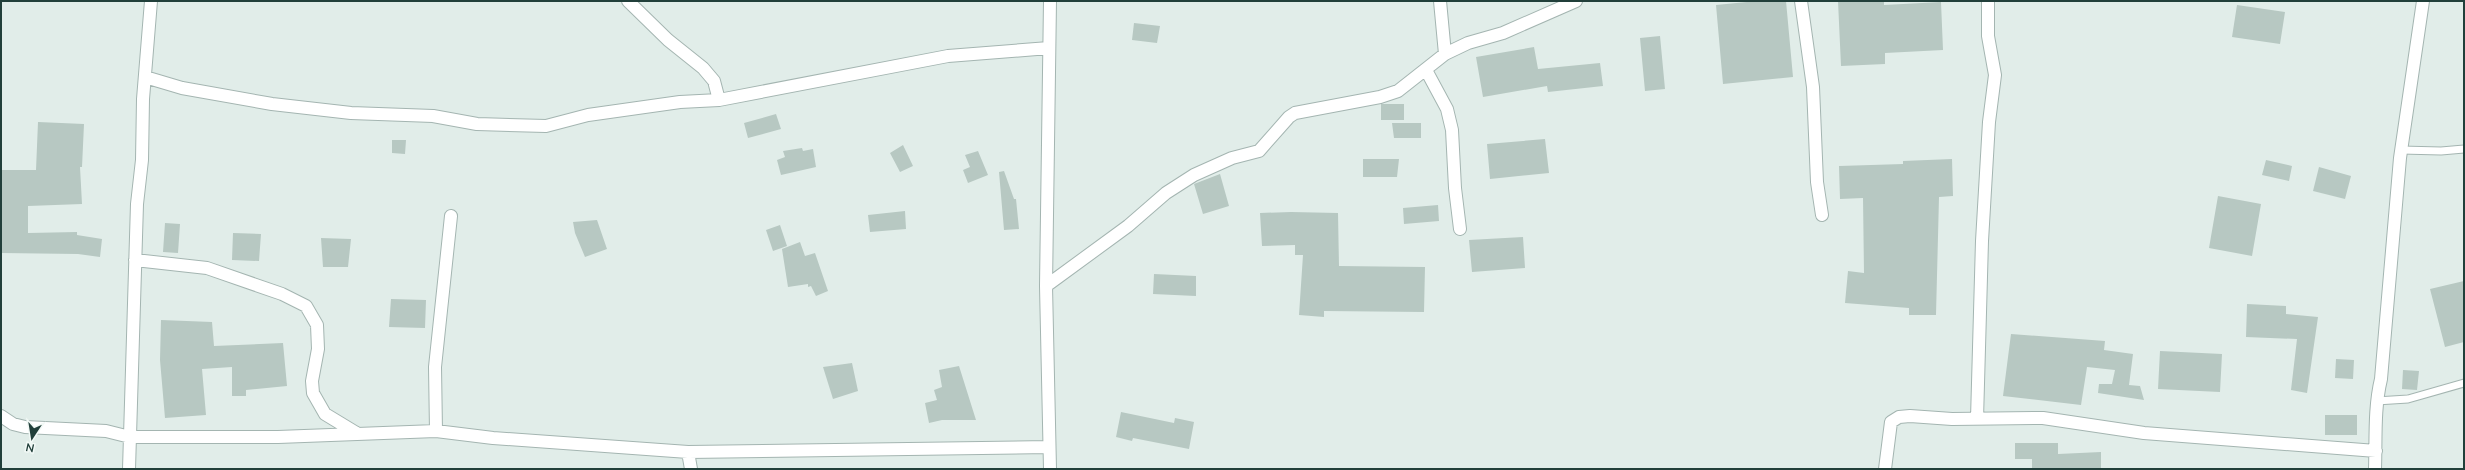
<svg xmlns="http://www.w3.org/2000/svg" width="2465" height="470" viewBox="0 0 2465 470" font-family="Lato,sans-serif">
<style>
.building{fill:#b7c8c2}
.lines{fill:none;stroke-linecap:round;stroke-linejoin:round}
.lane-casing{stroke:#a4b5b1;stroke-width:9}
.street-casing{stroke:#a4b5b1;stroke-width:14}
.lane{stroke:#fff;stroke-width:7}
.street{stroke:#fff;stroke-width:12}
</style>
<rect width="100%" height="100%" fill="#e1ede9"/>
<path class="building" d="M1757 1H1786L1793 77 1723 84 1716 5Z
M1838 1H1884V5L1941 2 1943 50 1885 53V64L1841 66Z
M2237 5 2285 12 2280 44 2232 37Z
M1134 23 1160 26 1157 43 1132 40Z
M1660 36 1665 89 1645 91 1640 38Z
M1534 47 1538 69 1600 63 1603 86 1548 92 1547 86 1483 97 1476 57Z
M1381 104H1404V120H1381Z
M776 114 781 129 748 138 744 123Z
M38 122 84 124 82 167H80L82 204 28 206V233L77 232V235L102 239 100 257 78 254 1 253V170H36Z
M1392 123H1421V138H1394Z
M1545 139 1549 173 1490 179 1487 144Z
M392 140H406L405 154 392 153Z
M903 145 913 166 900 172 890 153Z
M802 148 803 151 813 149 816 167 781 175 777 160 785 157 783 151Z
M978 151 988 175 968 183 963 170 970 167 965 155Z
M1363 159H1399L1397 177H1363Z
M1952 159 1953 196 1939 197 1936 315H1909V308L1845 303 1848 271 1864 273 1863 198 1840 199 1839 166 1903 164V161Z
M2266 160 2292 166 2289 181 2262 175Z
M2319 167 2351 176 2345 199 2313 191Z
M1004 171 1014 199H1016L1019 229 1004 230 999 172Z
M1220 174 1229 206 1203 214 1194 184Z
M2218 196 2261 204 2252 256 2209 248Z
M1438 205 1439 221 1404 224 1403 208Z
M905 211 906 229 870 232 868 215Z
M1291 212 1338 213 1339 266 1425 267 1424 312 1324 311V317L1299 315 1303 255H1295V245L1262 246 1260 213Z
M597 220 607 249 585 257 575 233 573 222Z
M165 223 180 224 178 253 163 252Z
M780 225 787 246 773 251 766 230Z
M233 233 261 234 259 261 232 260Z
M1523 237 1525 268 1472 272 1469 240Z
M321 238 351 239 348 267H323Z
M800 242 805 256 815 253 828 291 816 296 811 286 808 287V284L788 287 782 249Z
M1154 274 1196 276V296L1153 294Z
M2464 281V342L2445 347 2430 289Z
M391 299 426 300 425 328 389 327Z
M2247 304 2286 306V314L2318 317 2307 393 2291 390 2297 339 2246 337Z
M161 320 212 322 214 346 283 343 287 386 246 390V396H232V367L202 369 206 415 165 418 160 360Z
M2011 334 2105 341 2104 350 2133 354 2129 385 2140 386 2144 400 2098 393 2099 384H2112L2115 370 2087 367 2081 405 2003 396Z
M2160 351 2222 354 2220 392 2158 389Z
M2336 359 2354 360 2353 379 2335 378Z
M852 363 858 391 833 399 823 367Z
M959 366 976 420H942L929 423 925 403 937 400 934 390 942 387 939 370Z
M2403 370 2419 371 2417 390 2402 389Z
M1121 412 1174 423 1175 418 1194 422 1189 449 1133 438 1132 441 1116 437Z
M2325 415H2357V435H2325Z
M2015 443H2058V454L2101 452V469H2032V459H2015Z"/>
<g class="lines">
<defs>
<path id="lane" d="M2401 150 2441 151 2464 149
M2376 401 2408 399 2464 383"/>
<path id="street" d="M628 1 668 40 703 68 714 81 719 100
M1440 1 1445 54
M1801 1 1813 87 1817 182 1822 215
M1426 70 1447 109 1452 130 1455 188 1460 229
M145 77 182 88 272 104 351 113 433 116 477 124 546 126 588 115 680 102 719 100 948 56 1049 48
M135 260 207 268 282 294 306 306 317 325 318 349 312 381 313 393 325 414 358 434
M1046 286 1128 226 1166 193 1194 175 1232 158 1259 151 1289 117 1295 113 1380 97 1398 91 1445 54 1468 43 1503 33 1576 1
M1 416 13 424 25 427 106 431 130 437H278L436 431 493 438 688 452 1049 447
M1977 419 1982 241 1989 122 1995 75 1988 36V1
M436 431 435 367 451 216
M688 452 691 469
M129 469 137 204 142 160 143 99 151 1
M1050 469 1046 286 1050 1
M1885 469 1891 422 1899 417 1910 416 1952 419 2043 418 2144 433 2376 451
M2375 469C2376 439 2374 408 2381 379L2400 158 2423 1"/>
</defs>
<use href="#lane" class="lane-casing"/>
<use href="#street" class="street-casing"/>
<use href="#lane" class="lane"/>
<use href="#street" class="street"/>
</g>
<rect width="2465" height="470" fill="none" stroke="#213f3a" stroke-width="4"/>
<g transform="translate(32 438) rotate(192)" stroke="#f2f9f6" stroke-width="3" paint-order="stroke">
<path d="M0-3L7 15L0 10L-7 15Z" fill="#213f3a"/>
<text y="-6" font-size="11" font-weight="bold" text-anchor="middle" fill="#213f3a">N</text>
</g>
</svg>
